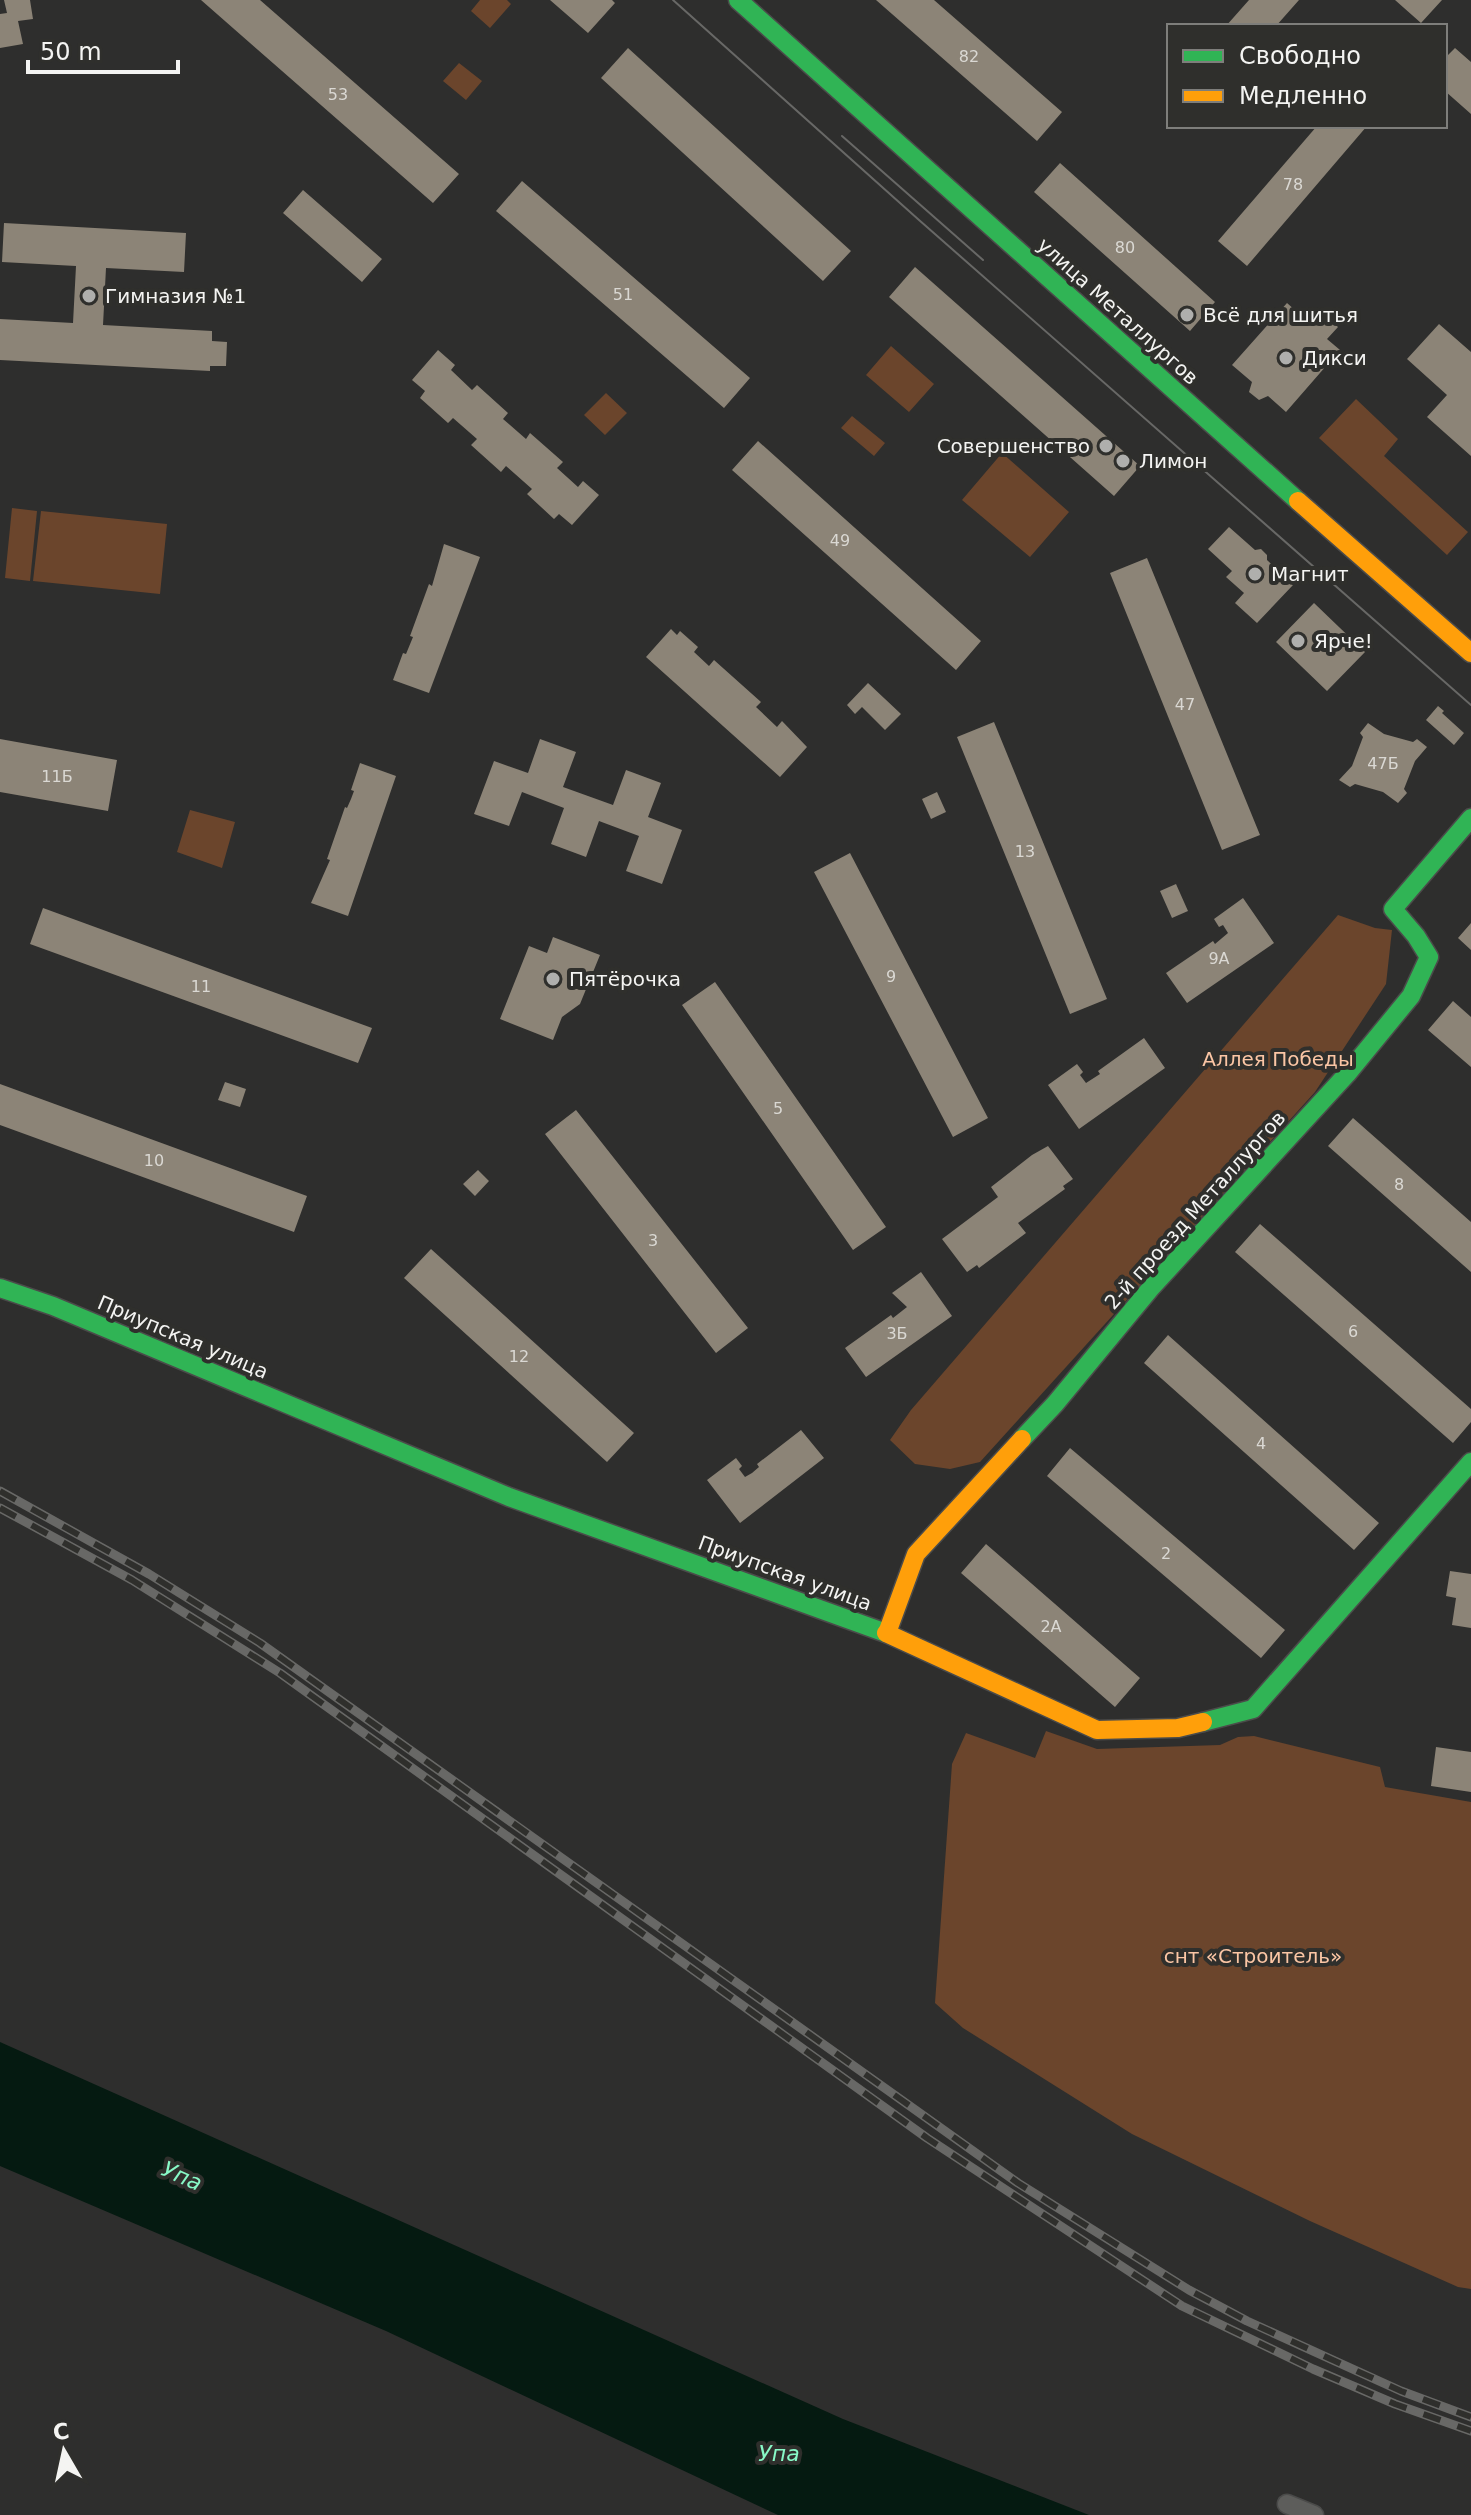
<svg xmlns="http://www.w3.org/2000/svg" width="1471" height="2515" viewBox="0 0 1471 2515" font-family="'DejaVu Sans',sans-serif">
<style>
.green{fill:#6b452c}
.water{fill:#051a11}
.building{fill:#8c8477}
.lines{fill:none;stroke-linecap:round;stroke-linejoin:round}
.street-casing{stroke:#4b4b4a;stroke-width:21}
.fast-casing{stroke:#4b4b4a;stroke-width:21}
.slow-casing{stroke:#4b4b4a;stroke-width:21}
.street{stroke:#5d5d5b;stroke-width:18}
.fast{stroke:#30b455;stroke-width:18}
.slow{stroke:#ff9f0a;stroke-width:18}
.tram{stroke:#686866;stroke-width:2}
.rail-casing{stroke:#686866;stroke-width:9}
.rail{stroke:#2f2f2c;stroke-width:6;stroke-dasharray:18;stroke-linecap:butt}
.poi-dot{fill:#afafad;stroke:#2f2f2c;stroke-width:3}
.labels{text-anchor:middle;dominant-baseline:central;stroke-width:8;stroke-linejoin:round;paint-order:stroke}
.number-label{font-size:16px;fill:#dad8d3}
.poi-label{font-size:20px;fill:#f4f4f2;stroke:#2f2f2c;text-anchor:start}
.street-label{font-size:20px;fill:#f4f4f2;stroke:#2f2f2c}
.park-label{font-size:20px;fill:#fbc6a5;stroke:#2f2f2c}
.water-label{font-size:22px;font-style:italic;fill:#88f9c7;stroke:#2f2f2c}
</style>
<rect width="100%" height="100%" fill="#2e2e2d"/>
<path class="green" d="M480 0H507L511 4 490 28 471 11Z
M459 63 482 81 466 100 443 81Z
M891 346 934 384 909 412 866 375Z
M606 393 627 413 605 435 584 415Z
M1356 399 1398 439 1384 456 1468 532 1447 555 1319 438Z
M852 416 885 443 874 456 841 428Z
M1002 453 1069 512 1030 557 962 500Z
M12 508 37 511 30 581 5 578Z
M41 511 167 524 160 594 33 581Z
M190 810 235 822 222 868 177 852Z
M1338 915 1375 928 1392 930 1386 984 1315 1092 980 1462 950 1469 915 1464 890 1440 911 1410Z
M1046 1731 1097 1749 1220 1745 1238 1737 1254 1736 1380 1767 1385 1787 1471 1802V2289L1458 2287 1310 2221 1132 2134 963 2028 935 2003 952 1764 966 1733 1035 1758Z"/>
<path class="water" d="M0 2042 843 2419 1089 2515H778L765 2509 386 2331 0 2166Z"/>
<path class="building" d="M4 0H30L33 19 18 21 23 44 0 48V14L7 13Z
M201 0H260L459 174 433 203Z
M550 0H612L615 3 588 33Z
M876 0H934L1062 112 1037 141Z
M1249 0H1299L1276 26H1226Z
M1395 0H1442L1421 23Z
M628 48 851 251 823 281 601 78Z
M1455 48 1471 62V114L1445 91V58Z
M1317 126H1367L1247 266 1218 241Z
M1060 163 1215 302 1190 331 1034 192Z
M522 181 750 378 724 408 496 211Z
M303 190 382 259 362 282 283 213Z
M4 223 186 233 184 272 106 268 103 325 212 331V341L227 342 226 366H210V371L0 360V319L73 323 76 266 2 262Z
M915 267 1140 466 1114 496 889 297Z
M1287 303 1313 326 1324 314 1338 327 1327 339 1340 350 1286 412 1268 396 1259 400 1249 392 1252 382 1232 365Z
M1439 324 1471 352V456L1427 417 1447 395 1407 359Z
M438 350 455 365 451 370 472 390 477 385 508 413 503 419 526 439 530 433 563 462 557 468 578 487 583 481 599 495 572 525 559 514 554 519 527 494 532 489 506 466 501 472 471 445 477 439 453 418 448 423 420 398 425 391 412 380Z
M758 441 981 641 956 670 732 470Z
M1229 527 1255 550 1261 549 1267 555V560L1293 585 1257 623 1235 603 1244 593 1226 577 1232 571 1208 549Z
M444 544 480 557 429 693 393 680 403 653 406 654 413 637 410 636 429 584 432 586Z
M1147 558 1260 835 1222 850 1110 573Z
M1314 603 1365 652 1327 691 1276 642Z
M671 629 677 635 680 631 698 647 694 652 709 666 714 660 761 702 756 707 777 727 782 721 807 747 780 777 646 657Z
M868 683 901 714 885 730 862 707 855 714 847 705Z
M1438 706 1444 711 1442 713 1464 733 1454 745 1426 720Z
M994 722 1107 999 1070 1014 957 737Z
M1368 723 1384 734 1413 742 1417 739 1427 747 1415 761 1404 789 1407 793 1398 803 1383 792 1355 784 1350 787 1339 780 1352 766 1363 737 1360 733Z
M0 739 117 760 108 811 0 792Z
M540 739 576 752 563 787 613 805 626 770 661 783 648 817 682 830 662 884 626 871 639 836 599 821 586 857 551 844 564 808 522 792 509 826 474 814 494 761 528 773Z
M360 763 396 776 348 916 311 903 330 860 327 859 345 807 347 808 351 799 354 791 351 790Z
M937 792 946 812 931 819 922 799Z
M850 853 988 1118 953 1137 814 872Z
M1176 884 1188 911 1172 918 1160 891Z
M1243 898 1274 943 1187 1003 1166 973 1213 941 1215 944 1228 933 1223 925 1219 927 1214 919Z
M43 908 372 1028 358 1063 30 944Z
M1471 923V950L1458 938Z
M553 937 600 955 580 1004 562 1017 553 1040 500 1019 529 946 547 953Z
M715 982 886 1227 853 1250 682 1005Z
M1453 1001 1471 1017V1067L1428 1030Z
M1144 1038 1165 1068 1079 1129 1048 1085 1077 1064 1083 1072 1080 1075 1086 1083 1100 1074 1098 1071Z
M225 1082 246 1089 240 1107 218 1100Z
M0 1084 307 1196 294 1232 0 1125Z
M576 1110 748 1328 716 1353 545 1134Z
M1353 1118 1471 1222V1272L1328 1146Z
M1048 1146 1073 1179 1063 1186 1065 1189 1018 1223 1026 1233 979 1268 977 1265 967 1272 942 1239 998 1197 991 1187 1032 1155Z
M478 1170 489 1181 475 1196 463 1184Z
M1260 1224 1471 1409V1422L1453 1443 1235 1252Z
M431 1249 634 1433 607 1462 404 1278Z
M921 1272 952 1316 866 1377 845 1348 891 1315 893 1318 907 1307 892 1293Z
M1168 1335 1379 1523 1354 1550 1144 1363Z
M801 1430 824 1458 740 1523 707 1480 736 1458 742 1466 739 1469 745 1477 752 1473 759 1467 757 1464Z
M1070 1448 1285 1630 1261 1658 1047 1476Z
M986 1544 1140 1678 1115 1707 961 1573Z
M1450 1571 1471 1574V1628L1452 1625 1456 1598 1446 1596Z
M1436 1747 1471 1752V1792L1431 1786Z"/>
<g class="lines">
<defs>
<path id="street" d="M1287 2504 1314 2515"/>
<path id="fast" d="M738 0 1298 501
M0 1288 53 1306 509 1497 886 1633
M1022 1439 1055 1404 1150 1289 1347 1074 1411 996 1429 957 1416 936 1393 909 1471 818
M1203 1722 1253 1709 1471 1462"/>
<path id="slow" d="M1298 501 1471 653
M886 1633 1097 1730 1178 1728 1203 1722
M887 1633 916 1554 1022 1439"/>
</defs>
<use href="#street" class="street-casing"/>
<use href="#fast" class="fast-casing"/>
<use href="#slow" class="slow-casing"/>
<use href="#street" class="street"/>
<use href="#fast" class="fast"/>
<use href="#slow" class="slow"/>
<path class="tram" d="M673 0 919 220 1471 705
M842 136 983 260"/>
<defs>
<path id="rail" d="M0 1491 149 1574 260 1643 1018 2183 1189 2290 1247 2321 1401 2391 1471 2417
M0 1508 132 1580 280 1673 927 2138 1182 2306 1313 2369 1395 2404 1471 2431"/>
</defs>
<use href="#rail" class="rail-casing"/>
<use href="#rail" class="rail"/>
</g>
<g class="poi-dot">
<circle cx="89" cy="296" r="8"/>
<circle cx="1187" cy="315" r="8"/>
<circle cx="1286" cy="358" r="8"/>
<circle cx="1106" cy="446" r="8"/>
<circle cx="1123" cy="461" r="8"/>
<circle cx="1255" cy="574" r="8"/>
<circle cx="1298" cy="641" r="8"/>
<circle cx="553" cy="979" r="8"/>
</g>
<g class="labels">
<g class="number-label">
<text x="969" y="56">82</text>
<text x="338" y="94">53</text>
<text x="1293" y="184">78</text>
<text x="1125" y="247">80</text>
<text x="623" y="294">51</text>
<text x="840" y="540">49</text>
<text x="1185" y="704">47</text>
<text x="1383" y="763">47Б</text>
<text x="57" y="776">11Б</text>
<text x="1025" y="851">13</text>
<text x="1219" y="958">9А</text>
<text x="891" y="976">9</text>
<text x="201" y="986">11</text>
<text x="778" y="1108">5</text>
<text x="154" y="1160">10</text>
<text x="1399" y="1184">8</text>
<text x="653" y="1240">3</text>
<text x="1353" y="1331">6</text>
<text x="897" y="1333">3Б</text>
<text x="519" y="1356">12</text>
<text x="1261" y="1443">4</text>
<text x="1166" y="1553">2</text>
<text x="1051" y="1626">2А</text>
</g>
<g class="poi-label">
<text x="105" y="296">Гимназия №1</text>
<text x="1203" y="315">Всё для шитья</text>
<text x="1302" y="358">Дикси</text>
<text x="1090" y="446" text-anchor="end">Совершенство</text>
<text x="1139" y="461">Лимон</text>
<text x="1271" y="574">Магнит</text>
<text x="1314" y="641">Ярче!</text>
<text x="569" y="979">Пятёрочка</text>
</g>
<g class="street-label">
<text transform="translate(1118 311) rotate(42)">улица Металлургов</text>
<text transform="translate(1195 1210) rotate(-48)">2-й проезд Металлургов</text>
<text transform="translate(183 1337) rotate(23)">Приупская улица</text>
<text transform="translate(785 1573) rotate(20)">Приупская улица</text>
</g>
<g class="park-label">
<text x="1278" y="1059">Аллея Победы</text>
<text x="1253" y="1956">снт «Строитель»</text>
</g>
<g class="water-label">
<text transform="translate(182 2176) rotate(24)">Упа</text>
<text x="779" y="2453">Упа</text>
</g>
</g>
<rect x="1167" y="24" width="280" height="104" fill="#2f2f2c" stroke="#7e7e7b" stroke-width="2"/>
<rect x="1183" y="50" width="40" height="12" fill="#30b455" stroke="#7e7e7b" stroke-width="2"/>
<text x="1239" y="64" font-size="24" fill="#f4f4f2">Свободно</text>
<rect x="1183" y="90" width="40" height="12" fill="#ff9f0a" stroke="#7e7e7b" stroke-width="2"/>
<text x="1239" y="104" font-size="24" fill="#f4f4f2">Медленно</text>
<g transform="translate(64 2451) rotate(351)" stroke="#2f2f2c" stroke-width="6" paint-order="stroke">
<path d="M0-6L14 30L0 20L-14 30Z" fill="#f4f4f2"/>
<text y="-12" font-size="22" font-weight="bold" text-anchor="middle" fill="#f4f4f2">С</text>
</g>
<path d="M28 60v12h150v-12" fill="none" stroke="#f4f4f2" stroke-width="4"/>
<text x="40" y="60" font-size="24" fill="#f4f4f2" stroke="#2f2f2c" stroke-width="6" paint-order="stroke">50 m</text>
</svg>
